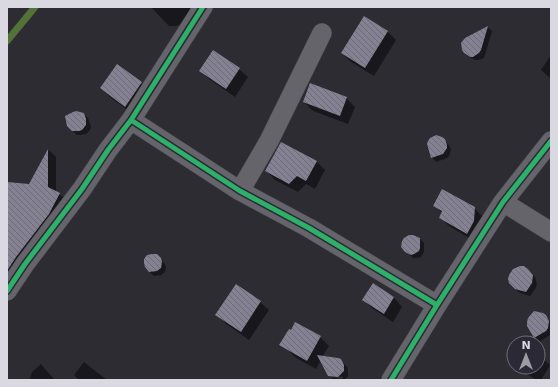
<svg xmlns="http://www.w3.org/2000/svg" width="558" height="387" viewBox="0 0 558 387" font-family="'DejaVu Sans',sans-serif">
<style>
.shadow{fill:#0007}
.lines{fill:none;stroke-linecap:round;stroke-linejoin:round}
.stream{stroke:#537238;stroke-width:7}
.building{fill:url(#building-back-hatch)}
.street-casing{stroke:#49494e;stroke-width:20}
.street{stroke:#65646a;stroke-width:19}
.cycleway-casing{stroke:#2b2936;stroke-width:8}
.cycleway{stroke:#2db169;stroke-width:5}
</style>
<defs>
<pattern id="building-back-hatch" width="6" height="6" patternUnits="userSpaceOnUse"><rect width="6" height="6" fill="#838192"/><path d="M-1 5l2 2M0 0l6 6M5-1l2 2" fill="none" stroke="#6c6b77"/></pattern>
</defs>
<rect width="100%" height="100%" fill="#2d2c33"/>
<path class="shadow" d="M151 7H199L189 14 179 25 176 26H169L167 24Z
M488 27 492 31 485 55 484 58 478 60H475L469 57 464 53Z
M387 31 396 40 374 76 351 62 342 53Z
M551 55V79L541 70Z
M118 66 141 83 150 92 134 115 110 97 101 88Z
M239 69 248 77 235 97 209 79 200 70Z
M346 98 355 107 348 124 313 111 304 102Z
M83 113 88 118 91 127 90 130 86 134 80 135H77L70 128Z
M444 140 449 145 451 150 449 156 447 158 436 162 432 157Z
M49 150 56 157V192L59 194 67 201 7 281V183L29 185Z
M316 161 325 170 315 189 306 184 298 192 275 180 267 171Z
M434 205 474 208 483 217 476 242 449 226 440 217 442 213Z
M419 238 424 243V252L421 257 416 258H413L403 249Z
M157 255 165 264 166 267 165 272 161 275 154 276 150 272Z
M530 272 535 277 537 284 536 288 530 296 520 293 510 283Z
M373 284 394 298 402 307 393 322 372 308 363 300Z
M260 302 269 310 249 340 225 323 217 315Z
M545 316 551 323V333L550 335 539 342 535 338Z
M320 337 329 346 322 357 342 362 347 367 348 370V376L344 380H334L331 377 342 379 343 377 330 375 321 360 316 369 296 358 287 349Z
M538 355 541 357 550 365 541 380H537L522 371 518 367H538Z
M84 362 107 380H79L74 375Z
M41 364 45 369 55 380H31L30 378 32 372Z"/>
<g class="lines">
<path class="stream" d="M7 41 35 7"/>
</g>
<path class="building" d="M364 16 388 31 365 68 341 53Z
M488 26 481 50 479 53 473 57H470L464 53 462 50 461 43 465 38Z
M213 50 240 68 226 89 199 71Z
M117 64 142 82 125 107 100 88Z
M310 83 347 97 340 116 303 102Z
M76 111 84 113 86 119V125L82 130 79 131H72L67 126 65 116 73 112Z
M436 135 442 137 445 139 447 145V148L443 154 431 158 427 144 428 141 430 138Z
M281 142 317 161 306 181 297 176 289 184 265 171Z
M48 149V187L60 193 49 214 16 257 7 271V182L29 184Z
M442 189 475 207 474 221 467 234 439 218 442 211 433 206Z
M409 235H413L420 238V248L419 251 414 254 411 255 405 252 401 247 402 241 404 238Z
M152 254H157L161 258 162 262 161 268 157 271 149 272 145 267 144 263V259L147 255Z
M520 266H524L528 269 533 275 532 283 526 292 515 289 509 283 508 279 509 275 513 269Z
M373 283 394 297 384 314 362 300Z
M236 284 261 301 241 332 215 315Z
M534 311 543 313 546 315 549 321 548 328 546 331 534 338 527 326V322L528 318Z
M295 322 321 336 307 361 279 345 289 329 291 330Z
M317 355 338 358 341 359 344 365V371L338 377 328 376Z"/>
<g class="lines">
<defs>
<path id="street" d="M131 120 240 191 309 228 437 305
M240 191 269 141 322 33
M503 202 551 232
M7 291 25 264 82 189 108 150 131 120 203 7
M391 380 437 305 503 202 551 141"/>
</defs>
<use href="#street" class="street-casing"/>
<use href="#street" class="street"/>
<defs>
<path id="cycleway" d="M131 120 240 191 309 228 437 305
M7 291 25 264 82 189 108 150 131 120 203 7
M391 380 437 305 503 202 551 141"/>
</defs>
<use href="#cycleway" class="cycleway-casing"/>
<use href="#cycleway" class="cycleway"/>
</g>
<rect width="558" height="387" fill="none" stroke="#dad9e1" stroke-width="16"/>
<g transform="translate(526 355)"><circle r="19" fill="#2b2936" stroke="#716f7a"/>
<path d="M0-3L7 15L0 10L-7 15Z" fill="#9d9ca4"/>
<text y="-6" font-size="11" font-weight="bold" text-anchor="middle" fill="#dad9e1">N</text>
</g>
</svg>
